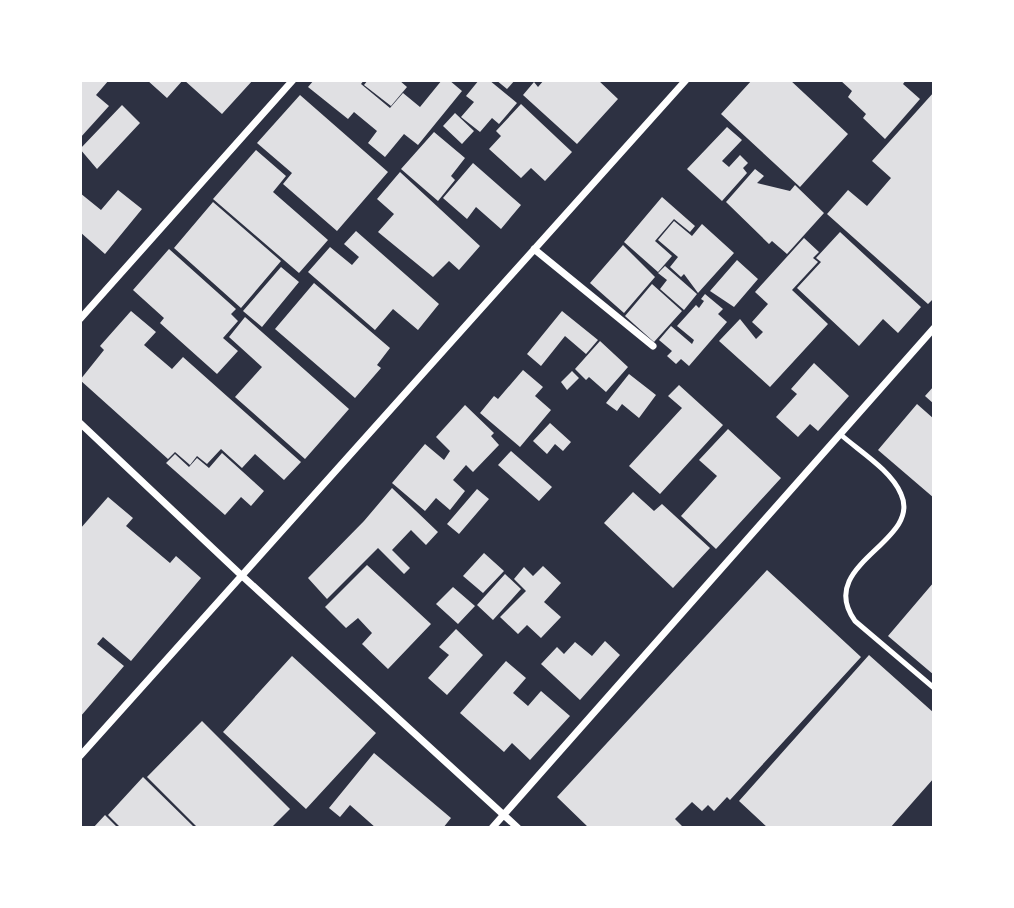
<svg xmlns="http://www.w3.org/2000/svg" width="1014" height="908" viewBox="0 0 1014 908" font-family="Figtree,sans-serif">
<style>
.building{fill:#e0e0e3}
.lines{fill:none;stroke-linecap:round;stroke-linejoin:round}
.service{stroke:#fff;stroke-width:5}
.minor{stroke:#fff;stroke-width:7}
</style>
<rect width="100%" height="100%" fill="#2d3142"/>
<path class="building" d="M80 80H109L96 95 109 106 80 138Z
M147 80H183L167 98Z
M184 80H253L222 114Z
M314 80H364L361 84 390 108 403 93 420 107 442 80H449L462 91 418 145 404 134 385 157 368 143 377 131 354 112 348 119 308 87Z
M368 80H399L407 87 391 106 364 85Z
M479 80H489L517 103 499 124 492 118 480 132 461 117 474 102 466 96Z
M496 80H515L507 89Z
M544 80H598L618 99 577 144 523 95 534 82 538 87Z
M752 80H790L848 134 800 187 721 114Z
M840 80H906L903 84 920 99 885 139 863 118 866 114 848 97 852 91Z
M934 92V298L928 304 827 214 848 190 867 206 891 178 872 161Z
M300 95 388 172 337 231 283 184 292 173 257 143Z
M521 104 572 152 545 181 531 168 521 178 489 149 501 136 496 131Z
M122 105 140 123 97 169 80 149Z
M455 113 474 131 462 144 443 126Z
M727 127 742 140 722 161 729 167 740 155 748 163 743 168 747 173 722 201 687 169Z
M434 132 465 158 451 176 455 180 438 201 401 169Z
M256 150 286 176 273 192 328 240 299 273 213 199Z
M473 163 521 205 501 229 476 207 467 219 443 198Z
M755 169 764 176 757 183 790 191 795 185 824 213 787 254 772 241 769 244 726 202Z
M400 172 480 246 459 270 449 261 433 277 378 232 394 214 377 199Z
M118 190 142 209 105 254 80 232V193L101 210Z
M662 197 695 226 690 232 674 219 655 241 672 256 658 272 624 242Z
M213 202 281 261 241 308 174 248Z
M674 221 692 236 702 224 734 253 698 293 684 274 681 277 670 267 678 257 658 240Z
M356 231 439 304 418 330 393 309 375 330 308 272 330 247 352 265 359 257 344 244Z
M840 232 921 307 898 333 883 319 859 346 797 288 821 262 816 258Z
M804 238 819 252 813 258 818 262 792 290 828 324 770 387 719 341 740 319 756 339 763 332 752 322 768 304 755 292Z
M623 245 655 277 624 313 590 283Z
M169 249 236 309 231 314 238 321 223 338 238 351 217 374 160 323 164 318 133 290Z
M737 260 758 279 734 307 710 291Z
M665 266 697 294 684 310 660 289 667 280 658 273Z
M281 267 299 282 262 327 243 311Z
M314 283 390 348 377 365 381 368 355 398 275 329Z
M652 284 682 311 654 342 625 316Z
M705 294 723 309 718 314 727 322 689 366 681 359 676 364 667 356 672 351 659 340 671 326 692 344 694 340 677 326 696 305 699 308 704 301 701 299Z
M131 311 156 332 144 345 172 369 183 357 301 462 284 480 255 454 242 468 221 449 207 464 197 456 190 465 175 452 168 459 80 380 104 350 100 346Z
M562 311 598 340 586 354 565 336 541 366 527 354Z
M245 317 349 409 305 459 235 397 262 367 229 337Z
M600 341 628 367 606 392 589 377 586 380 575 369Z
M814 363 849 396 818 431 810 424 798 437 776 417 797 394 791 389Z
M523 370 543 387 535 396 551 410 520 447 480 413 494 396 498 399Z
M572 371 579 378 567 390 561 382Z
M629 374 656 395 639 418 622 404 617 411 606 403Z
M679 385 723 425 660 494 629 466 682 408 668 396Z
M934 386V404L925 396Z
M917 404 934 419V498L878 450Z
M465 405 494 433 491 436 499 445 473 472 466 465 453 480 465 491 450 510 436 498 425 511 392 483 425 444 444 460 450 451 436 437Z
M550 423 571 442 563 451 555 444 547 454 533 441Z
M728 429 781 478 716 549 681 516 717 476 699 460Z
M511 451 552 487 539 501 498 465Z
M222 453 264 491 251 506 241 497 225 515 166 463 175 454 189 467 197 458 209 468Z
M392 488 438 532 426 545 411 530 392 550 410 568 404 574 378 548 327 599 308 578 364 521Z
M477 489 489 499 459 534 447 524Z
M633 492 654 511 662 504 710 548 673 588 604 523Z
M108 497 133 518 126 526 170 563 176 556 201 578 131 661 103 637 97 644 124 666 80 717V529Z
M484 553 504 571 483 593 463 576Z
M367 565 431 624 388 669 362 644 372 633 358 618 346 628 325 607Z
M543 566 561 583 544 602 561 617 541 638 527 625 518 634 500 617 526 591 514 579 524 567 533 576Z
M767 570 861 657 730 800 727 797 714 811 708 805 702 811 692 802 675 819 684 828H589L557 797Z
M505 574 521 589 493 620 477 605Z
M934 582V675L888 636Z
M453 587 475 606 458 624 436 604Z
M456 629 483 655 447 695 428 678 449 655 439 647Z
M605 641 620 655 580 700 541 664 557 647 564 654 575 642 592 656Z
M869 655 934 713V778L890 828H768L739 801Z
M292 656 376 733 306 809 223 732Z
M506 661 526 678 513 693 528 706 541 691 570 716 530 760 512 743 504 752 460 713Z
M202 721 290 809 271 828H198L147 777Z
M374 753 451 818 443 828H376L350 805 340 817 329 808Z
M143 777 195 828H121L108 815Z
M105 815 118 828H93Z"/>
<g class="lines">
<path class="service" d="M840 434C859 451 891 470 901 494 923 542 814 564 855 621L934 688"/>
<path class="minor" d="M534 249 653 346
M80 319 293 80
M80 423 240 574 518 828
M80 756 686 80
M492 828 934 328"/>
</g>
<rect width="1014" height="908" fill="none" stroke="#ffffff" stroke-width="164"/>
</svg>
